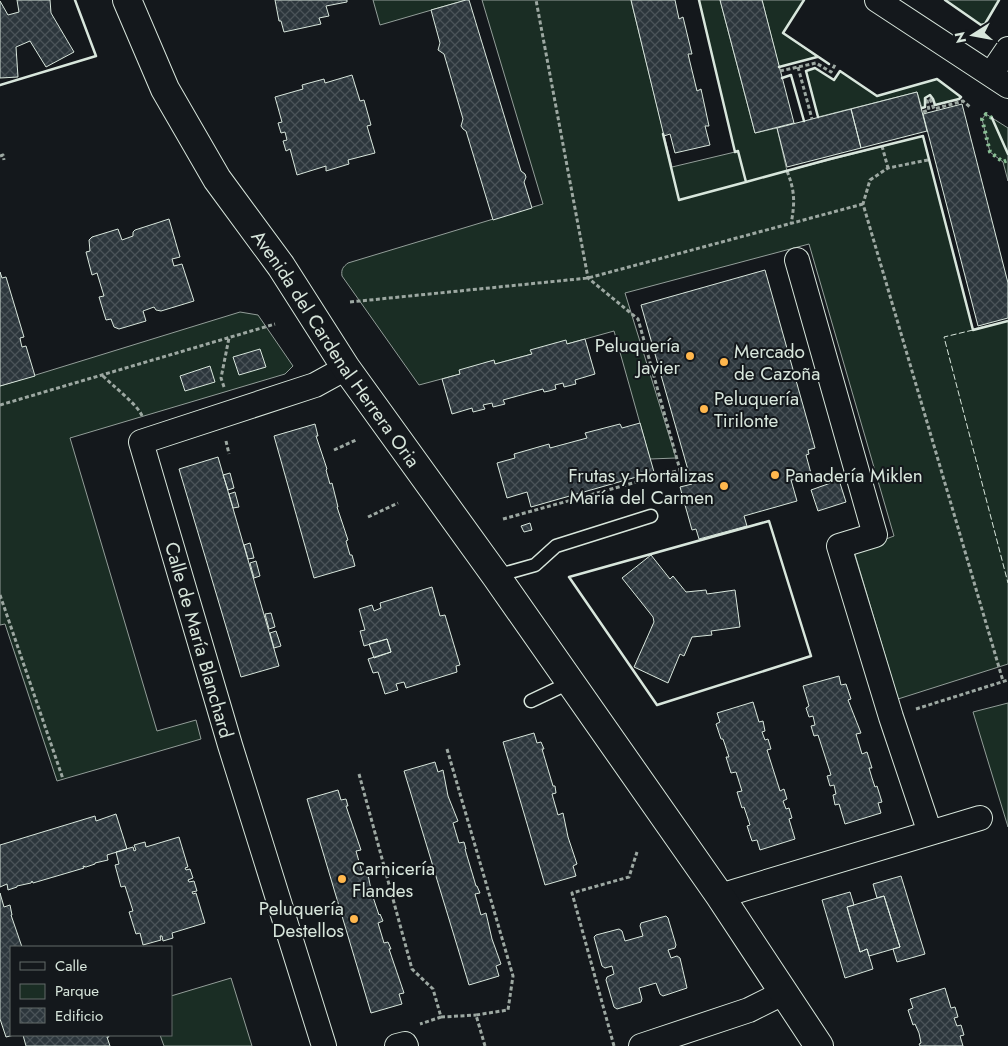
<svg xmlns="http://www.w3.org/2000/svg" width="1008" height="1046" viewBox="0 0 1008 1046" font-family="Jost,sans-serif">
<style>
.green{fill:#1a2d24;stroke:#939e99}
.building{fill:url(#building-cross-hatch);stroke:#d8e6dc}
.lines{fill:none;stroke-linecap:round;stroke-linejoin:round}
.service-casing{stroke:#d8e6dc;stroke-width:15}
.minor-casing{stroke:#d8e6dc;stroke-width:26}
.secondary-casing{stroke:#d8e6dc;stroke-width:30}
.path{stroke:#9da8a2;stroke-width:3;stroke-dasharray:4 2.5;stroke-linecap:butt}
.service{stroke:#14181c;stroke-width:12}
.minor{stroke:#14181c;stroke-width:24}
.secondary{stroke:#14181c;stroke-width:28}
.hedge{stroke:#8ac095;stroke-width:4;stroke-dasharray:2.5 4;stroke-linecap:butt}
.fence{stroke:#d8e6dc;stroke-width:1;stroke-dasharray:6 2.5;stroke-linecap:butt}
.wall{stroke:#d8e6dc;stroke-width:2.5}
.poi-dot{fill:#ffb74d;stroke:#14181c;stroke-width:2}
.labels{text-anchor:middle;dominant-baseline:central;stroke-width:4;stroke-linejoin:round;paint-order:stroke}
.poi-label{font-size:19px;fill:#d8e6dc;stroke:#14181c;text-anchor:start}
.street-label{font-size:19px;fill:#d8e6dc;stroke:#14181c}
</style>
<defs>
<pattern id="building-cross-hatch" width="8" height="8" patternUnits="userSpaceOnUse" patternTransform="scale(1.25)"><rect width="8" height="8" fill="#2c363c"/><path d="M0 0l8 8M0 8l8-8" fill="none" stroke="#4a5358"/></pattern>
</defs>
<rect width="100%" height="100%" fill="#14181c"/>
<path class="green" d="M373 0H466L380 25Z
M482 0H631L672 167 735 152 699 0H720L755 133 777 128 787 171 923 136 973 329 1008 321V664L898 699 854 551 894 536 809 244 625 293 676 458 650 459 614 331 567 344 531 350 532 354 495 364 494 361 460 374 419 385 342 276C341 269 343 267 348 263L543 204Z
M762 0H804L783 33 817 57 779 67Z
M945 0H999L985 24 981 25Z
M815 68 834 80 840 71 877 96 937 79 961 97 959 99 935 105 933 99 930 95 925 98V107L922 108 917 92 818 117 806 71Z
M986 114 1008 128V181L1003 162 990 152 982 119Z
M240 312 258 315 293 366 285 374 70 438 157 731 196 720 201 739 57 781 5 624 0 625V386Z
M1008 703V827L973 712Z
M231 978 252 1046H164L160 1035H171V996Z"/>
<path class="building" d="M17 0H50L51 13 74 52 46 67 30 41 16 47 18 77 0 78V1L8 15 19 12Z
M275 0H347V2L326 6 329 16 319 18 321 24 284 32 281 21H279Z
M466 0H469L521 171 525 174 526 177 524 182 532 208 493 220 466 131 463 129 461 126 463 119 444 54 438 50 440 43 431 10Z
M631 0H675L679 19 683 17 692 54H688L697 91 701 89 709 126H705L710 145 675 153 670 134 664 136Z
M720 0H762L794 123 755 133Z
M352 75 360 101 364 100 371 125 367 126 375 153 348 160 349 164 326 171V166L297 175 290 149 286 151 283 141 287 140 285 132 281 133 278 123 282 122 275 97 303 89 302 85 324 79 325 83Z
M917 92 927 131 861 148 851 109Z
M962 104 1008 283V318L978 326 923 114Z
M851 109 861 148 787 167 777 128Z
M169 219 180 257 172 259 174 266 182 264 194 301 161 311 156 310 154 307 143 311 146 321 119 329 114 327 111 319 106 320 99 297 104 296 97 273 92 275 86 252 90 251 89 240 92 237 118 229 122 240 133 236V232L135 230Z
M765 270 815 448 808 450 809 454 806 455 812 477 791 480 797 501 744 516 747 526 699 539 696 529 692 530 680 487 692 484 641 305Z
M0 272 2 278 6 277 24 337 20 338 21 343 22 347 26 346 35 376 0 386Z
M585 339 595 374 575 380 576 384 564 387 563 383 555 385 556 389 549 391 544 392 543 389 503 400 505 404 493 407 492 403 483 405 485 409 473 412 472 408 452 414 442 379 460 374 459 370 494 360 495 364 532 354 530 350 566 340 567 344Z
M260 349 266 367 239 375 233 357Z
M210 366 215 382 185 391 180 376Z
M640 423 654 472 531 507 527 492 507 498 497 463 515 458 514 454 549 444 550 448 587 438 585 433 620 424 622 428Z
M315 424 318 436H316L327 469 326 470 330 484 332 483 338 507H337L348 540 346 541 350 555H352L355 566 314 578 274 436Z
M218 457 279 666 241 677 179 469Z
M230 473 234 488 228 490 223 475Z
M839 480 846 502 818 511 811 490Z
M235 492 239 507 233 508 229 494Z
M530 523 532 530 524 532 521 526Z
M250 543 254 558 248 559 244 545Z
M651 555 670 579 673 576 686 592 706 590 707 594 735 590 740 627 711 631 712 635 692 637 684 656 680 654 668 683 634 667 654 622 653 617 622 578Z
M256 561 260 576 254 578 250 563Z
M432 587 440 616 445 615 460 665 456 666 457 672 406 688 404 682 396 684 398 690 385 694 378 672 373 673 368 659 391 652 387 639 364 646 360 631 365 630 359 609 372 605 374 611 381 608 380 603Z
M271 613 275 627 269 629 265 614Z
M276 631 281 646 274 648 270 633Z
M387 639 391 652 374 658 369 644Z
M839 676 841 685 846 684 851 699 848 700 861 733 856 734 862 754 867 752 872 768H869L872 778 875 787 877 786 882 802 878 803 881 813 845 824 839 804 835 805 833 795 836 794 834 785 830 786 827 776 831 775 818 735 814 736 811 726 815 725 813 716 809 717 806 708 809 706 803 686Z
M753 702 759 722 763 721 765 731 762 732 765 740 768 739 771 749 767 750 780 791 784 789 787 799 783 801 786 809 789 808 792 818 789 819 795 839 760 850 757 840 752 841 747 826 750 825 744 807 742 808 737 792 742 791 736 772 731 773 726 757H729L723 739H721L716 724 720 722 717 713Z
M534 733 537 743 541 742 544 749H542L553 786H555L556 793 552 794 558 815 563 813 568 837 577 864 573 866 576 876 545 885 503 742Z
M435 762 438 772 443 770 448 796 458 821 453 823 459 843 464 842 466 849H465L476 886H477L480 893 475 894 481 915 486 913 492 939 501 964 496 966 499 976 469 985 404 771Z
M338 790 341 800 346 799 348 806H346L361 850 356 851 362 872 367 870 372 894 379 915 380 914 383 921 378 923 384 943 388 942 391 949H389L404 993 399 994 402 1004 371 1013 307 799Z
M116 814 127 849 107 855 108 860 95 863V864L86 867 83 866 84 868 33 883 32 881 31 883 17 886V887L8 890 7 884 0 887V845L95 816 96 821Z
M179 837 188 867 185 868 186 870 190 869 193 878 188 880 189 882 194 881 197 891 192 892 193 894 196 893 205 923 172 933 173 938 163 941 162 936H160L161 940 143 945 140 933 136 934 129 912 133 911 125 886 121 887 115 865 119 864 116 852 133 847 134 851 136 850 134 845 145 842 146 847Z
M901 876 925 954 897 962 893 949 900 947 884 896 877 898 873 884Z
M850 892 854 905 847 907 860 952 867 949 873 969 845 978 822 900Z
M0 893 4 907 10 905 12 915H11L22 947H11V1035H14L6 1037 0 1019Z
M884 896 900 947 869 956 867 949 860 952 847 907Z
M666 916 668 918 676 945 675 948 668 950 671 958 677 956 680 958 687 988 663 996 660 994 656 983 639 988 642 999 641 1002 617 1009 614 1007 606 980 607 977 614 974 612 966 605 968 602 966 594 937 596 935 619 929 622 931 625 941 643 936 640 926 641 923Z
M945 988 951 1008 955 1007 958 1017 954 1018 957 1026 961 1025 964 1035 960 1036 963 1046H920L919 1044 921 1043 919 1033 915 1024 913 1025 908 1010 913 1008 910 999Z
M23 1035H108L109 1037H107L110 1046H26Z"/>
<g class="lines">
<defs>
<path id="service" d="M496 576 535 565 556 546 651 516
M531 701 571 682"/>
<path id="minor" d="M877 0 1008 86
M991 74 1008 49
M797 260 875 535 839 546 891 717 930 833
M720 896 980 818
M324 1046 230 745 141 442 315 385 346 368
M397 1046 405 1044 406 1046
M641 1046 749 1010 783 993"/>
<g id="secondary">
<path id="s1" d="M127 0 165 89 217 179 281 266 346 368 496 576 720 896 819 1046"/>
</g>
</defs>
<use href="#service" class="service-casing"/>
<use href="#minor" class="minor-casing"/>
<use href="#secondary" class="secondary-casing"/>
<path class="path" d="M798 67 812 119
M780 71 816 63 831 72 836 63
M923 112 929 110 927 100 930 99 934 109 963 101 970 107
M882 146 888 168
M0 156 3 155 4 160
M928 160 888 168 870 180 863 204 1003 681
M787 171C795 191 795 203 791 224
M350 302 588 278 863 204
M103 376C112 385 139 406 142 416
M224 387 221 378 229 338
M0 405 275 324
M226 441 229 454
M334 450 356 440
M368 517 398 503
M503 519 680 470 638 319 588 278 536 0
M0 595 63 779
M916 709 1008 680
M447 749 513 976 508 1010 476 1015 485 1046
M359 774 412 969 433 989 441 1017 420 1024
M441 1017 476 1015
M614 1046 572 893 629 877 637 852"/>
<use href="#service" class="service"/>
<use href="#minor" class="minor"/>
<use href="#secondary" class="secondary"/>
<path class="hedge" d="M992 118 986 114 982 119 990 152 1003 162 1008 160"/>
<path class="fence" d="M973 330 944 337 1008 583"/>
<path class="wall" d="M804 0 783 33 829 64
M945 0 981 25 985 24 999 0
M779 67 817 57
M782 78 791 75 804 121
M0 85 96 56 75 0
M818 117 806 71 815 68 834 80 840 71 877 96 937 79 961 97 959 99 935 105 933 99 930 95 925 98V107L922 108
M992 118 1008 154
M663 134 679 200 746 182 738 151 735 152 699 0
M746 182 830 159 923 136 973 330 1008 321
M769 521 811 656 657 705 569 577Z"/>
</g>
<g class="poi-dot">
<circle cx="690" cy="356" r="5"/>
<circle cx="724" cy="362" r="5"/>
<circle cx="704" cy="409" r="5"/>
<circle cx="775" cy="475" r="5"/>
<circle cx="724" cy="486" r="5"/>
<circle cx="342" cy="879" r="5"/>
<circle cx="354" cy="919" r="5"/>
</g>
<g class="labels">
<g class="poi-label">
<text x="680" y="345" text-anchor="end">Peluquería<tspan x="680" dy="22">Javier</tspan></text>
<text x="734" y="351">Mercado<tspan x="734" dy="22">de Cazoña</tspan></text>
<text x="714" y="398">Peluquería<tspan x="714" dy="22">Tirilonte</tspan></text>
<text x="714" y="475" text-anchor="end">Frutas y Hortalizas<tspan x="714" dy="22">María del Carmen</tspan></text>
<text x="785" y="475">Panadería Miklen</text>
<text x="352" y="868">Carnicería<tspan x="352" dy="22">Flandes</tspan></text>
<text x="344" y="908" text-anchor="end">Peluquería<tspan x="344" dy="22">Destellos</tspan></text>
</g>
<g class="street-label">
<text stroke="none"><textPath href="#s1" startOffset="408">Avenida del Cardenal Herrera Oria</textPath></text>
<text transform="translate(199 640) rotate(74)">Calle de María Blanchard</text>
</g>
</g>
<rect x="10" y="946" width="162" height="90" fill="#14181c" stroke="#626a69"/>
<rect x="20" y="962" width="25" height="8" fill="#14181c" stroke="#626a69"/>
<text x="55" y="971" font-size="15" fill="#d8e6dc">Calle</text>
<rect x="20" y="984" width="25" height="15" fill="#1a2d24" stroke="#626a69"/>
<text x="55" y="996" font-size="15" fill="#d8e6dc">Parque</text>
<rect x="20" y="1008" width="25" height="15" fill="url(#building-cross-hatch)" stroke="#626a69"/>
<text x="55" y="1021" font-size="15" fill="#d8e6dc">Edificio</text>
<g transform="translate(973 35) rotate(259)" stroke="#14181c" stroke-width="4" paint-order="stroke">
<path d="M0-4L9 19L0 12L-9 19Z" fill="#d8e6dc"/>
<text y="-8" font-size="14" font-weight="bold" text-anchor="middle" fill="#d8e6dc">N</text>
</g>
</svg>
